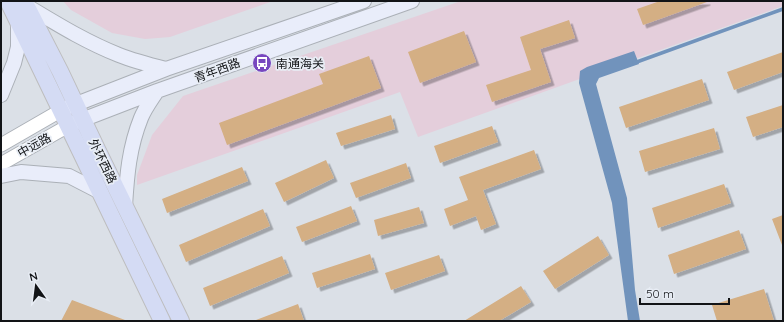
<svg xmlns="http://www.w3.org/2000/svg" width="784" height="322" viewBox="0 0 784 322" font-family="Quicksand,'Noto Sans SC',sans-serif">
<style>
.commercial{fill:#e4cedb}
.water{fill:#7193bc}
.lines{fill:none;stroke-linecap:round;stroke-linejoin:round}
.stream{stroke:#7193bc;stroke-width:3.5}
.building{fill:#d4af84;filter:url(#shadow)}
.tertiary-casing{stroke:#abb0b7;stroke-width:15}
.secondary-casing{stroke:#abb0b7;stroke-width:16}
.primary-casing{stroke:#bdbdbe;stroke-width:18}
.tertiary{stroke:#fff;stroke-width:13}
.secondary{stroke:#e9edfa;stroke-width:14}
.primary{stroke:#d4dbf4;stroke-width:16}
.labels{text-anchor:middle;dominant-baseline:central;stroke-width:3.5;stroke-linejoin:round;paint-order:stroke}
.poi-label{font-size:12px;fill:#121417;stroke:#e8edf5;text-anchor:start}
.street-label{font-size:12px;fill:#121417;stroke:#e8edf5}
</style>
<defs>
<filter id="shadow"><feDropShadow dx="3.5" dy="3.5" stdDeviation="0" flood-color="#0004"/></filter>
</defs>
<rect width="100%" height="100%" fill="#dbe0e7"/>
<path class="commercial" d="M63 1H273L170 37 145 39 112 33 71 10Z
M461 1H783V6L418 137 400 92 137 185V175L152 135 183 96Z"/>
<path class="water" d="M634 51 639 64 599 78 596 84 627 198 635 290 640 321H628L612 203 579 83 580 71 587 67Z"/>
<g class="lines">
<path class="stream" d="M634 63 783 9"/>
</g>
<path class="building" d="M660 1H707V2L643 25 637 9Z
M569 20 575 38 540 49 551 82 492 102 486 85 531 70 520 37Z
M464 31 476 62 420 83 408 52Z
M783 52V72L734 90 727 72Z
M369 56 381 88 227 145 219 123 323 84 319 74Z
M702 79 709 100 626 128 619 107Z
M783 105V127L753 137 746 117Z
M391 115 395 129 341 146 336 133Z
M492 126 498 142 440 163 434 146Z
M714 128 720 149 645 172 639 151Z
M534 150 541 169 483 190 496 224 481 230 476 216 450 226 444 209 468 200 459 177Z
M326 160 334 178 284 202 275 183Z
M406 163 411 178 356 198 350 183Z
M242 167 248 181 167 213 162 199Z
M724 184 731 203 658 228 652 208Z
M351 206 357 221 302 242 296 227Z
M419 207 424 223 378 236 374 220Z
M263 209 270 226 186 262 179 245Z
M783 215V245H782L772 219Z
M739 230 746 249 674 274 668 255Z
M598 236 609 255 555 289 543 271Z
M370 254 375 269 317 288 312 273Z
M439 255 445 271 391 290 385 273Z
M282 256 289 273 210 306 203 288Z
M521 286 531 302 499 321H464Z
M764 289 774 321H717L712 305Z
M72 300 125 320V321H61Z
M298 304 304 321H256V320Z"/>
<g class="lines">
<defs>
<path id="tertiary" d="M1 145 60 111
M1 164 68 126"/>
<path id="secondary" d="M27 6C57 24 86 42 119 55 134 61 150 65 166 69
M1 95 14 63 18 47V21
M66 108 166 69 364 1
M74 123 157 91 412 1
M1 176 21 172 69 176 100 192
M125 206C127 175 129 148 141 118 145 108 152 99 157 91"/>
<path id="primary" d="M8 1 162 321
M24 1 60 71 96 147 181 321"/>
</defs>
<use href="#tertiary" class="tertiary-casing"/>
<use href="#secondary" class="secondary-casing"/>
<use href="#primary" class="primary-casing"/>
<use href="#tertiary" class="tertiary"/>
<use href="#secondary" class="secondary"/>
<use href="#primary" class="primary"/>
</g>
<defs>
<symbol id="bus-disc" viewBox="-11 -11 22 22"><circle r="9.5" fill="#7747bf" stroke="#e8edf5"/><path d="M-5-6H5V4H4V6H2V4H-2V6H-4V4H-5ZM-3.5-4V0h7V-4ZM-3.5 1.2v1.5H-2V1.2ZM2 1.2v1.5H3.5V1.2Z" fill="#fff"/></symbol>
</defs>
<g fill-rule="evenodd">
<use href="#bus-disc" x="251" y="52" width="22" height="22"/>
</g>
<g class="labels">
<g class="poi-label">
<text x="276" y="63">南通海关</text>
</g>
<g class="street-label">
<text transform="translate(217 70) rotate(-20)">青年西路</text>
<text transform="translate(34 145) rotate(-29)">中远路</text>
<text transform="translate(103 161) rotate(64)">外环西路</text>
</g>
</g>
<rect width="784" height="322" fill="none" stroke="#121417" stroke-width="4"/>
<g transform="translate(36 286) rotate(346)" stroke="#e8edf5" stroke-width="3" paint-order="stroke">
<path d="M0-3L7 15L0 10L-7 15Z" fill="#121417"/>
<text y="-6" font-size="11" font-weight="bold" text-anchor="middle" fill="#121417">N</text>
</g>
<path d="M640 298v6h89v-6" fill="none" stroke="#121417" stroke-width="2"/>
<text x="646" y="298" font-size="12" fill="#121417" stroke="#e8edf5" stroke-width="3" paint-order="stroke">50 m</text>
</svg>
